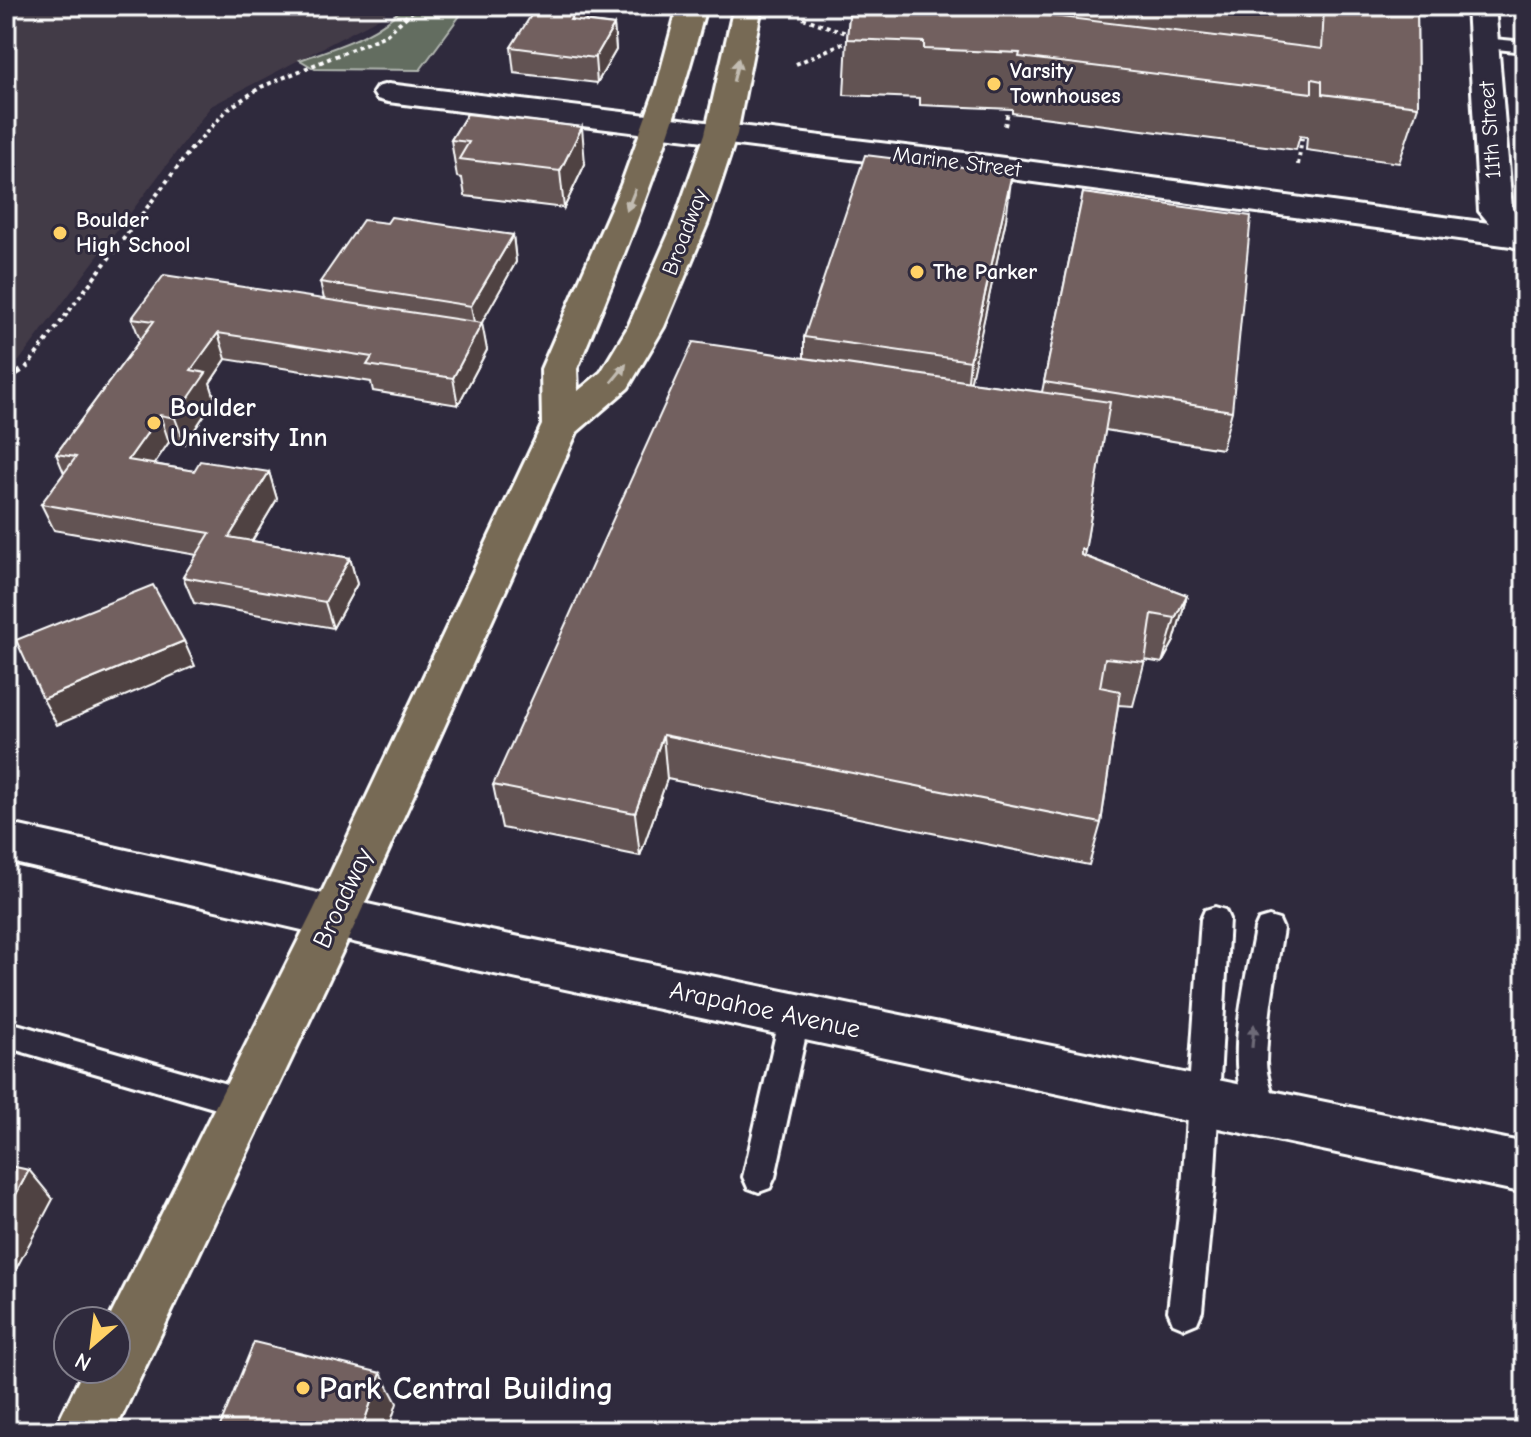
<svg xmlns="http://www.w3.org/2000/svg" width="1531" height="1437" viewBox="0 0 1531 1437" font-family="'Comic Neue',sans-serif">
<style>
.built{fill:#433a47}
.green{fill:#636d61;stroke:#b1b6b0;stroke-width:2}
.lines{fill:none;stroke-linecap:round;stroke-linejoin:round}
.lane-casing{stroke:#fff;stroke-width:6}
.street-casing{stroke:#fff;stroke-width:6}
.secondary-casing{stroke:#fff;stroke-width:6}
.primary-casing{stroke:#fff;stroke-width:6}
.path-far1{stroke:#fff;stroke-width:4;stroke-dasharray:4 4;stroke-linecap:butt}
.path{stroke:#fff;stroke-width:5;stroke-dasharray:6 6;stroke-linecap:butt}
.lane{fill:#2f2a3d;fill-rule:evenodd}
.street{fill:#2f2a3d;fill-rule:evenodd}
.secondary{fill:#2f2a3d;fill-rule:evenodd}
.primary{fill:#776a54;fill-rule:evenodd}
.wall{fill:#625352;stroke:#fff;stroke-width:2}
.shaded-wall{fill:#504342;stroke:#fff;stroke-width:2}
.building{fill:#72605f;stroke:#fff;stroke-width:2}
.oneway{fill:#c2bcb2}
.oneway2{fill:#6d6a77}
.poi-dot{fill:#ffd166;stroke:#2f2a3d;stroke-width:3}
.labels{text-anchor:middle;dominant-baseline:central;stroke-width:6;stroke-linejoin:round;paint-order:stroke}
.far-poi-label{font-size:22px;font-weight:bold;fill:#fff;stroke:#2f2a3d;text-anchor:start}
.far-street-label{font-size:22px;fill:#fff;stroke:#2f2a3d}
.poi-label{font-size:26px;font-weight:bold;fill:#fff;stroke:#2f2a3d;text-anchor:start}
.street-label{font-size:26px;fill:#fff;stroke:#2f2a3d}
.near-poi-label{font-size:32px;font-weight:bold;fill:#fff;stroke:#2f2a3d;text-anchor:start}
</style>
<rect width="100%" height="100%" fill="#2f2a3d"/>
<filter id="ink" filterUnits="userSpaceOnUse"><feTurbulence type="fractalNoise" baseFrequency=".0125" numOctaves="2"/><feDisplacementMap in="SourceGraphic" scale="16" xChannelSelector="R" yChannelSelector="G"/><feConvolveMatrix kernelMatrix="1 2 1 2 8 2 1 2 1" color-interpolation-filters="sRGB"/></filter>
<g filter="url(#ink)">
<path class="built" d="M6 6H389L383 16 211 106 19 361 6 367Z"/>
<path class="green" d="M404 6H467L420 70 315 69 300 60C336 47 377 36 404 6Z"/>
<g class="lines">
<defs>
<path id="lane" d="M1483 38 1525 42V52L1477 47 1474 43Z
M1215 907 1225 910 1229 919 1214 1188 1202 1311 1197 1323 1185 1328 1173 1323 1168 1311 1182 1188 1201 919 1205 910Z
M1269 917 1279 920 1283 929C1276 973 1267 1017 1266 1062 1266 1083 1281 1103 1272 1123L1261 1127 1250 1123C1223 1062 1244 992 1255 929L1259 920Z
M795 1003 806 1007 810 1016 775 1177 770 1188 759 1192 748 1188 743 1177 780 1016 784 1007Z
M6 1021 244 1089 255 1093 259 1103 255 1113 244 1117 6 1047Z"/>
<path id="street" d="M1467 6H1495L1512 209 1525 222V251L1511 246 989 176 388 102 377 99 373 93 377 87 388 84 989 156 1489 223 1479 211Z"/>
<path id="secondary" d="M6 823 452 923 1525 1143V1193L452 965 6 861Z"/>
<path id="primary" d="M678 6H706C675 132 627 249 577 369L578 391 601 372 628 327 674 222 705 134 734 6H762L737 134 708 222 664 327 628 388 577 432 359 916 115 1431H54L84 1369H116V1321H108L314 909 542 425 541 369 621 185 656 88Z"/>
</defs>
<use href="#lane" class="lane-casing"/>
<use href="#street" class="street-casing"/>
<use href="#secondary" class="secondary-casing"/>
<use href="#primary" class="primary-casing"/>
<path class="path-far1" d="M803 18 852 35
M796 64 852 39
M1005 126 1008 111
M1298 165 1302 138
M26 368 192 148 228 109 261 87 386 35 418 6"/>
<path class="path" d="M6 380 29 366"/>
<use href="#lane" class="lane"/>
<use href="#street" class="street"/>
<use href="#secondary" class="secondary"/>
<use href="#primary" class="primary"/>
</g>
<path class="wall" d="M593 6 585 21 614 25 616 50 597 83 514 73 511 47Z
M850 6H1417L1418 106 1399 163 1306 150 1307 137 1300 136 1296 150 1012 113V109L920 105V98L844 95 847 39Z
M467 114 585 164 564 208 465 196 462 178 457 177 451 140Z
M1083 193 1232 411 1222 449 1105 430 1084 556 1187 595 1174 641 1162 663 1145 660 1133 706 1118 705 1101 823 1089 865 667 779 640 856 502 828 493 785 804 358V337L1006 219 970 382 1042 392Z
M387 223 513 235 516 262 481 323 487 350 458 405 373 391 371 382 226 359 210 383 215 399 185 444 169 442 154 464 194 471 269 472 277 499 252 541 350 558 357 584 333 628 194 603 183 577 197 555 54 530 41 504 64 473 56 454 140 340 132 318 324 299 320 282Z"/>
<path class="shaded-wall" d="M578 6H593L573 45 570 20Z
M614 25 616 50 597 83 595 58Z
M582 127 585 164 564 208 560 171Z
M1012 173 1006 219 965 407 970 361Z
M513 235 516 262 476 333 471 306Z
M482 323 487 350 458 405 453 378Z
M218 333 226 359 210 383 215 399 185 444 175 418 191 370Z
M160 415 169 442 139 486 128 460Z
M269 472 277 499 239 563 229 537Z
M350 558 357 584 333 628 325 602Z
M1187 595 1174 641 1162 663 1175 618Z
M184 641 195 666 57 725 43 699Z
M663 735 667 779 640 856 635 813Z
M29 1170 53 1199 6 1288V1213Z
M381 1373 397 1403 388 1431H361Z"/>
<path class="building" d="M537 6H578L570 20 614 25 595 58 511 47Z
M850 6H1046L1044 15 1322 49 1324 6H1417L1418 106 1322 94V81L1312 79V93L1019 57 1020 53 924 49V42L847 39Z
M1221 6H1310L1309 17Z
M467 114 582 127 560 171 459 159 469 142 451 140Z
M865 155 1012 173 970 361 804 337Z
M1083 193 1251 216 1232 411 1044 382Z
M391 217 513 235 471 306 320 282 363 220 387 223Z
M164 275 482 323 453 378 367 365 372 357 218 333 191 370 206 373 175 418 160 415 128 460 194 471 200 461 269 472 229 537 350 558 325 602 183 577 210 533 41 504 76 457 56 454 154 321 132 318Z
M693 342 1110 402 1085 551 1081 549V555L1187 595 1175 618 1152 614 1145 662 1105 658 1100 687 1120 691 1101 823 663 735 635 813 493 785Z
M153 585 184 641 43 699 16 640Z
M6 1165 29 1170 6 1213Z
M254 1342 381 1373 361 1431H218Z"/>
<defs><path id="oneway-solid" d="M-6-.8H1V-3.2L6.5 0L1 3.2V.8H-6Z" transform="scale(2)"/></defs>
<g class="oneway">
<use href="#oneway-solid" transform="translate(736 70) rotate(-77)"/>
<use href="#oneway-solid" transform="translate(631 200) rotate(112)"/>
<use href="#oneway-solid" transform="translate(619 373) rotate(-51)"/>
</g>
<use class="oneway2" href="#oneway-solid" transform="translate(1253 1036) rotate(-85)"/>
</g>
<g class="poi-dot">
<circle cx="994" cy="84" r="8"/>
<circle cx="60" cy="233" r="8"/>
<circle cx="917" cy="272" r="8"/>
<circle cx="154" cy="423" r="8"/>
<circle cx="303" cy="1388" r="8"/>
</g>
<g class="labels">
<g class="far-poi-label">
<text x="1010" y="71">Varsity<tspan x="1010" dy="25">Townhouses</tspan></text>
<text x="76" y="220">Boulder<tspan x="76" dy="25">High School</tspan></text>
<text x="933" y="272">The Parker</text>
</g>
<g class="far-street-label">
<text transform="translate(1490 130) rotate(-94)">11th Street</text>
<text transform="translate(957 162) rotate(7)">Marine Street</text>
<text transform="translate(685 232) rotate(-69)">Broadway</text>
</g>
<g class="poi-label">
<text x="170" y="408">Boulder<tspan x="170" dy="30">University Inn</tspan></text>
</g>
<g class="street-label">
<text transform="translate(343 898) rotate(-65)">Broadway</text>
<text transform="translate(765 1010) rotate(12)">Arapahoe Avenue</text>
</g>
<g class="near-poi-label">
<text x="319" y="1388">Park Central Building</text>
</g>
</g>
<rect width="1531" height="1437" fill="none" stroke="#2f2a3d" stroke-width="32"/>
<rect x="16" y="16" width="1499" height="1405" fill="none" stroke="#fff" stroke-width="3" filter="url(#ink)"/>
<g transform="translate(92 1345) rotate(208)"><circle r="38" fill="#2f2a3d" stroke="#827f8b" stroke-width="2"/>
<path d="M0-6L14 30L0 20L-14 30Z" fill="#ffd166"/>
<text y="-12" font-size="22" font-weight="bold" text-anchor="middle" fill="#ffffff">N</text>
</g>
</svg>
